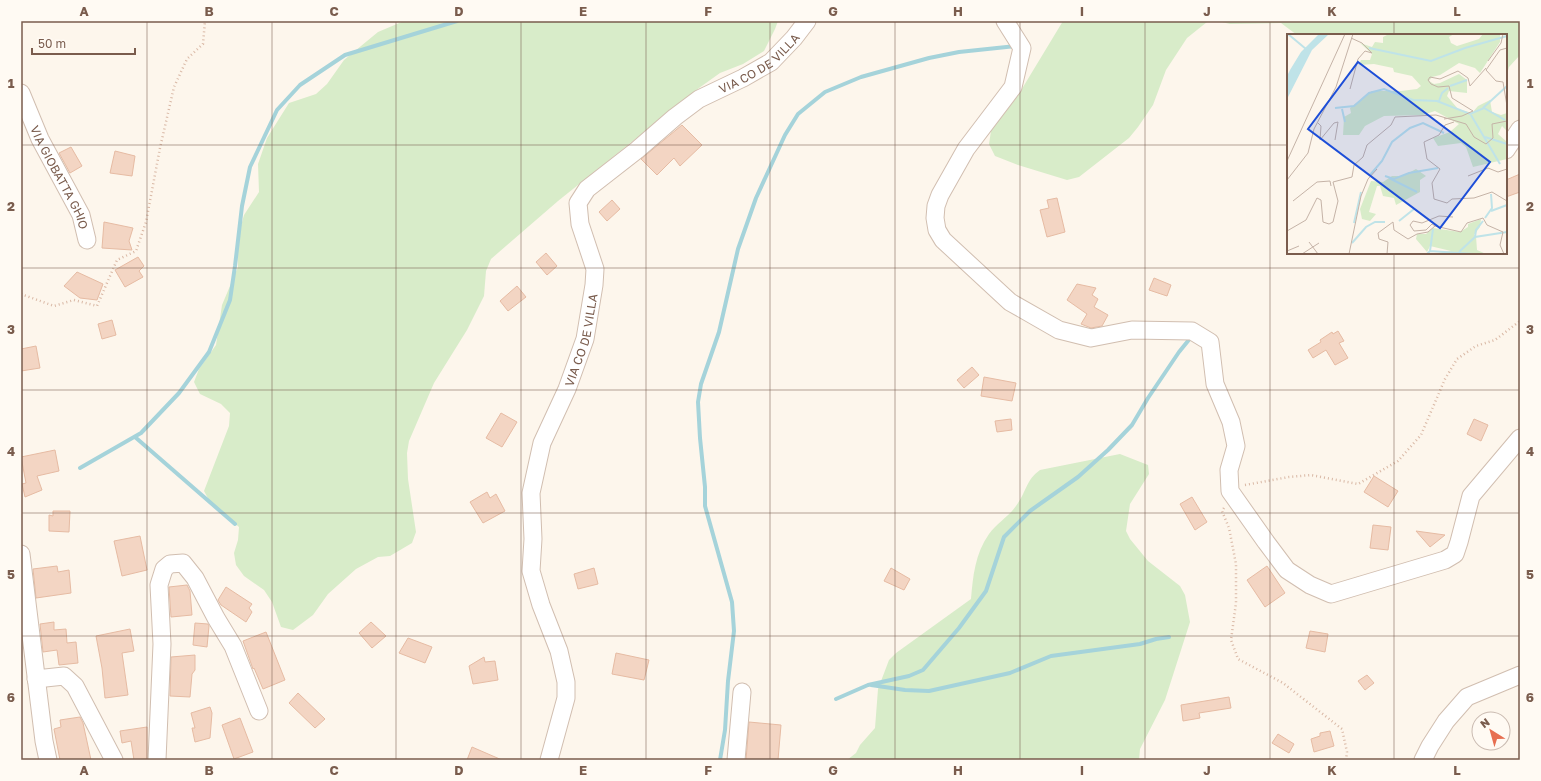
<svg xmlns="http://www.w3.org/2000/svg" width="1541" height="781" viewBox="0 0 1541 781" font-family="'Golos Text',sans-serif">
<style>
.green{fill:#d8ecc9}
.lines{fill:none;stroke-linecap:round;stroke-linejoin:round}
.stream{stroke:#a5d3da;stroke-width:4}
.building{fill:#f3d5c3;stroke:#e6bba3}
.minor-casing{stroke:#d1beb0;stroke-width:19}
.path{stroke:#d9b8a5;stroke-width:2.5;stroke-dasharray:1 3;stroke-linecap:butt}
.minor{stroke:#fff;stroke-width:17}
.grid{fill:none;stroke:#7a5c4d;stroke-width:1;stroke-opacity:0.55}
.labels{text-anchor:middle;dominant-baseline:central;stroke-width:3;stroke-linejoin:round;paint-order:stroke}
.street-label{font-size:12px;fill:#7a5c4d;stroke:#fffaf3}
.inset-river{fill:none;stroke:#bfe3e8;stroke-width:2}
.inset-road{fill:none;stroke:#c5b3a7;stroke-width:1}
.view{fill:#1d4ed8;fill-opacity:0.15;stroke:#1d4ed8;stroke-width:2}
.inset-edge{fill:none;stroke:#7a5c4d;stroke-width:2}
.neatline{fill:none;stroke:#7a5c4d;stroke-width:1.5}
.grid-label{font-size:13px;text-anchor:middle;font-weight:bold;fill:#7a5c4d}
</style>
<rect width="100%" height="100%" fill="#fdf6ec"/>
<path class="green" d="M404 21H778L775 29 764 51 743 64 720 73 699 88 558 201 491 259 486 271 484 296 467 330 434 383 409 441 407 453 408 479 416 532 412 543 390 556 378 557 356 569 328 594 313 615 293 630 281 627 272 602 264 590 244 576 236 565 234 553 238 540 239 527 210 502 204 491 229 426 230 413 221 404 200 394 194 382 199 369 216 345 222 305 238 267 237 240 244 215 259 192 258 164 267 138 289 103 316 94 327 84 344 60 378 32Z
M1063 21H1520V55L1509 67 1506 78V35H1297L1281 23 1230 24 1218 21 1207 22 1187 38 1166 70 1153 105 1138 127 1129 138 1079 177 1067 180 1018 165 995 156 989 144 991 131 1017 97Z
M1120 454 1148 465 1149 474 1130 504 1126 531 1130 539 1148 561 1180 586 1185 595 1190 622 1165 700 1140 749 1139 760H847L856 753 860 745 875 728 878 689 889 660 896 653 971 599C973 576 975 554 989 534 997 523 1011 515 1018 503 1027 490 1026 480 1040 470Z"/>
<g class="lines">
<path class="stream" d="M135 437 235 524
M80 468 141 433 179 393 209 352 230 300 235 266 242 206 250 167 277 110 300 85 345 55 457 21
M871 685 905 690 929 691 1010 673 1051 656 1140 644 1156 639 1169 637
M836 699 868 685 909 676 923 670 959 628 986 591 1004 537 1030 511 1078 477 1108 450 1132 425 1148 398 1179 352 1192 336
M720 760 725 730 728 681 734 631 732 602 705 506V487L700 438 698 402 701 384 719 332 738 249 756 198 785 135 798 114 825 92 861 77 929 58 959 52 1016 46"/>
</g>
<path class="building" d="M682 125 702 145 680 166 674 158 657 175 641 159Z
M71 147 82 166 70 173 59 153Z
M115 151 135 156 132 176 110 173Z
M1520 174V192L1506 197V180Z
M1057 198 1065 232 1047 237 1040 210 1049 208 1047 200Z
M612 200 620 209 607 221 599 212Z
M104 222 133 228 129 241 132 250 102 248Z
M546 253 557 266 547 275 536 262Z
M138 257 144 266 139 271 143 277 125 287 115 270Z
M77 272 103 284 97 300 80 298 64 286Z
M1154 278 1171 285 1167 296 1149 290Z
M1077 284 1096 288 1092 295 1098 299 1094 307 1108 315 1102 326 1091 328 1081 324 1087 314 1067 300Z
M517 286 526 297 508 311 500 301Z
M112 320 116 335 102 339 98 324Z
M1338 331 1344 341 1339 343 1348 358 1335 365 1326 350 1313 358 1308 350 1321 342 1320 340 1332 332 1333 334Z
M36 346 40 368 21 371V349Z
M972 367 979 375 964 388 957 380Z
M984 377 1016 383 1012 401 981 396Z
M501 413 517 422 502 447 486 438Z
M1011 419 1012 430 997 432 995 421Z
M1474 419 1488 425 1481 441 1467 434Z
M55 450 59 471 37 476 42 490 25 497 22 484 26 483 21 457Z
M1374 476 1398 491 1388 507 1364 492Z
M487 492 490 498 496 494 505 511 483 523 470 502Z
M1192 497 1207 522 1195 530 1180 504Z
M53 511H70L69 532 49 531V515L53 516Z
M1373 525 1391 527 1388 550 1370 548Z
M1416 531 1445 535 1430 547Z
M140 536 147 570 122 576 114 541Z
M57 566 58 572 69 570 71 593 36 598 33 569Z
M1267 566 1285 593 1265 607 1247 580Z
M594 568 598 584 578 589 574 574Z
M891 568 910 579 904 590 884 581Z
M187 585 190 591 192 615 171 617 169 587Z
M226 587 252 604 249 608 252 612 246 622 221 605 218 600Z
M54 622V630L66 629 67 643 76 642 78 663 59 665 57 650 43 652 40 624Z
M371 622 386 636 372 648 359 633Z
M195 623 208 624 209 626 207 647 193 645Z
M130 629 134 651 122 653 128 695 105 698 102 668 96 636Z
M1310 631 1328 634 1325 652 1306 648Z
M266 632 285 680 263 689 254 668 253 669 243 641Z
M408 638 432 647 425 663 399 653Z
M616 653 649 660 644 680 612 674Z
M195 655V670L192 674 190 697 170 696 171 657Z
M484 657 485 662 495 661 498 680 473 684 469 666Z
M1367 675 1374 683 1365 690 1358 681Z
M298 693 325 719 315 728 289 703Z
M1229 697 1231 708 1199 713 1200 718 1183 721 1181 705Z
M210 707 212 713 210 738 195 742 192 728H195L191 713Z
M80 717 83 723 91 760H60L54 729 61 727 60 720Z
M240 718 253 752 234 759 222 725Z
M749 722 781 725 778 760H746Z
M147 727V759L134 760 131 741 122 743 120 731Z
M1330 731 1334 746 1314 752 1311 739 1320 736V733Z
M1278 734 1294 744 1289 753 1272 743Z
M472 747 502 760H467Z"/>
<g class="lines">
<defs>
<g id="minor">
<path d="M1005 21 1022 48 1013 87 966 149 940 195 936 206 935 218 937 230 943 240 1010 302 1059 330 1091 338 1132 330 1192 331 1210 342 1215 384 1231 422 1236 446 1229 470 1230 491 1266 542 1287 570 1310 585 1331 594 1445 560 1455 554 1459 542 1471 496 1520 438"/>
<path id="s1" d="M21 93 40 139 81 215 87 240"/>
<path d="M1506 150 1520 129"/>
<path d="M21 554 44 741 48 760"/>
<path d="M36 679 64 676 75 686 114 760"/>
<path d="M157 760 162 644 159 585 164 569 170 564 183 563 195 578 216 618 233 646 259 711"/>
<path id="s2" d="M549 760 566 698V682L559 651 541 605 531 571 533 539 531 493 542 443 567 389 585 339 594 285 595 269 580 224 578 203 587 189 637 150 675 117 699 99 743 78 771 62 794 38 807 21"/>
<path d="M736 760 742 692"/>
<path d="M1423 760 1430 746 1446 721 1467 697 1520 675"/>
</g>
</defs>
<use href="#minor" class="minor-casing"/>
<path class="path" d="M21 294 54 306 74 300 97 306 117 260 136 251 146 222 160 148 174 87 187 59 203 44 205 21
M1245 485 1289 477 1311 475 1358 484 1398 461 1421 435 1445 379 1457 359 1476 346 1495 340 1520 321
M1224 508 1222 511 1229 528 1236 564V603L1231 640 1238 659 1283 683 1342 729 1347 752 1346 760"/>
<use href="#minor" class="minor"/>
</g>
<path class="grid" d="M147 21V760M272 21V760M396 21V760M521 21V760M646 21V760M770 21V760M895 21V760M1020 21V760M1145 21V760M1270 21V760M1394 21V35M21 145H1288M1506 145H1520M1394 253V760M21 268H1520M21 390H1520M21 513H1520M21 636H1520"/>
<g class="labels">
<g class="street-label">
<text stroke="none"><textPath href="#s2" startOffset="809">VIA CO DE VILLA</textPath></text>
<text stroke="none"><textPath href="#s1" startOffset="93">VIA GIOBATTA GHIO</textPath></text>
<text stroke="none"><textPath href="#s2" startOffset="437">VIA CO DE VILLA</textPath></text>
</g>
</g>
<g transform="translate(1287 34)">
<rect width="220" height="220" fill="#fdf6ec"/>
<path d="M102 0H167L162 3 164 9 170 12 192 5 196 0H213V8L193 39 188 34 172 29 153 41 145 43 142 47 147 50 153 49 172 40 180 46V59L162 57 160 62 171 75 185 79 191 72 203 66 205 78 214 81 220 79V97L215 92 211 100 220 108V125L186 133 179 113 174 109 151 112 146 104 163 98 172 90 148 77 136 81 97 82 78 92 72 101H56L57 83 64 79 63 74 85 57H114L130 55 134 52 125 42 107 38 106 34 87 30 72 31 74 26H83L85 20 73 9 85 13 88 8 96 9V3ZM129 135 139 142 133 146V158L109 171 107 164 96 162 93 152H90L82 178 89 180 83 187 75 185 73 175 84 147 96 148 105 142H116ZM194 185 193 193 187 201 189 202 190 216 199 220H145L164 217 143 212 140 218 129 205 130 200H139L146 194 173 198 181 193V190Z" fill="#d8ecc9"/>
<path d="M32 0H42L25 16 0 65V42L3 36 14 18Z" fill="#bfe3e8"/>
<path class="inset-river" d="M1 0 19 15M82 14 144 27 178 14 220 2M163 52 180 46M152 67 155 59 161 54M48 74 67 72 82 59 97 55 126 66 150 67 183 80 197 74 218 86M196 74 220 52M55 75 58 88M184 81 213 130M198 103 220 110M83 141 95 127 105 108 123 94 136 89 157 99M98 142 107 145 122 139 151 134M102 144 130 158M204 177 220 171M198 184 205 174 204 160M112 187 127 175M67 189 74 158M188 203 189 196 196 187M65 209 79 193 88 188H98M143 217 146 195M172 218 188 203 220 198M140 220 143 217 186 220"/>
<path class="inset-road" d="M220 14 213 16 199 36 209 47 216 48 220 72M201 27 214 9 216 0M63 55 71 25 78 17 85 19 75 9 64 4M157 85 175 82 186 77 165 64 162 52 151 53 144 50 141 46 143 43 153 45 171 37 181 44 183 52 199 34M167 88 158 91 152 101 137 108 140 125 153 135 145 149 147 165 160 169 165 165 187 164 205 158 220 167M31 89 34 92 33 106 47 89 51 88 48 106M0 127 58 0M181 142 201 134 211 138 220 135M0 146 21 119 27 95 49 53 66 0M6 167 30 148 43 147 44 152M148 192 145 190 139 196 127 197 123 191 126 187 135 189 152 182 166 183M0 197 19 186 30 164 34 166 36 188 42 190 46 188 51 167 46 148 65 143 67 131 76 123 80 111 104 91 108 83 149 81 179 90 187 103 199 110 206 104 205 90 220 87M22 208 31 220M101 208 92 205 91 199 106 188 107 196 121 205 130 200 141 198 148 192 174 198 180 189 196 184 200 191 216 198 213 211 217 220M0 217 12 212M15 220 32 209M62 220 74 162 81 145 90 135M100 220 101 208"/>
<path class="view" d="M71 28 203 128 153 194 21 95Z"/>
<rect width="220" height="220" class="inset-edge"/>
</g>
<rect width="1541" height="781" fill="none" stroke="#fffaf3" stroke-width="44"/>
<g transform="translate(1491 731) rotate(323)"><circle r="19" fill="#fffaf3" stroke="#cabbb1"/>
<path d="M0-3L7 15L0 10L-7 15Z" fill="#e76f51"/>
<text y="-6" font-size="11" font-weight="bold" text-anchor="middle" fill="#7a5c4d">N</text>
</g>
<path d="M32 48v6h103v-6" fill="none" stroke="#7a5c4d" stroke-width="2"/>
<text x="38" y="48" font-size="12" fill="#7a5c4d" stroke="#fffaf3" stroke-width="3" paint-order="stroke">50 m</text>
<rect x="22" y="22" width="1497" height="737" class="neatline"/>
<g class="grid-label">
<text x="84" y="16">A</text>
<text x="209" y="16">B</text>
<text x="334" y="16">C</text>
<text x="459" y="16">D</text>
<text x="583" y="16">E</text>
<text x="708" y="16">F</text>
<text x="833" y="16">G</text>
<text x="958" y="16">H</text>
<text x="1082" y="16">I</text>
<text x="1207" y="16">J</text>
<text x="1332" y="16">K</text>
<text x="1457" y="16">L</text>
<text x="11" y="88">1</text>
<text x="1530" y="88">1</text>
<text x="11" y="211">2</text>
<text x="1530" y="211">2</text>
<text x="11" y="334">3</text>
<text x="1530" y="334">3</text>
<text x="11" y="456">4</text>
<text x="1530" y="456">4</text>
<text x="11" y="579">5</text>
<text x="1530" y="579">5</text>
<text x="11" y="702">6</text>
<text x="1530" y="702">6</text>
<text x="84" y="775">A</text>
<text x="209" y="775">B</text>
<text x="334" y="775">C</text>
<text x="459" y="775">D</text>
<text x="583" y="775">E</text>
<text x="708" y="775">F</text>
<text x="833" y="775">G</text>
<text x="958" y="775">H</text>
<text x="1082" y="775">I</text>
<text x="1207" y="775">J</text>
<text x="1332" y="775">K</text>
<text x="1457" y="775">L</text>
</g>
</svg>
